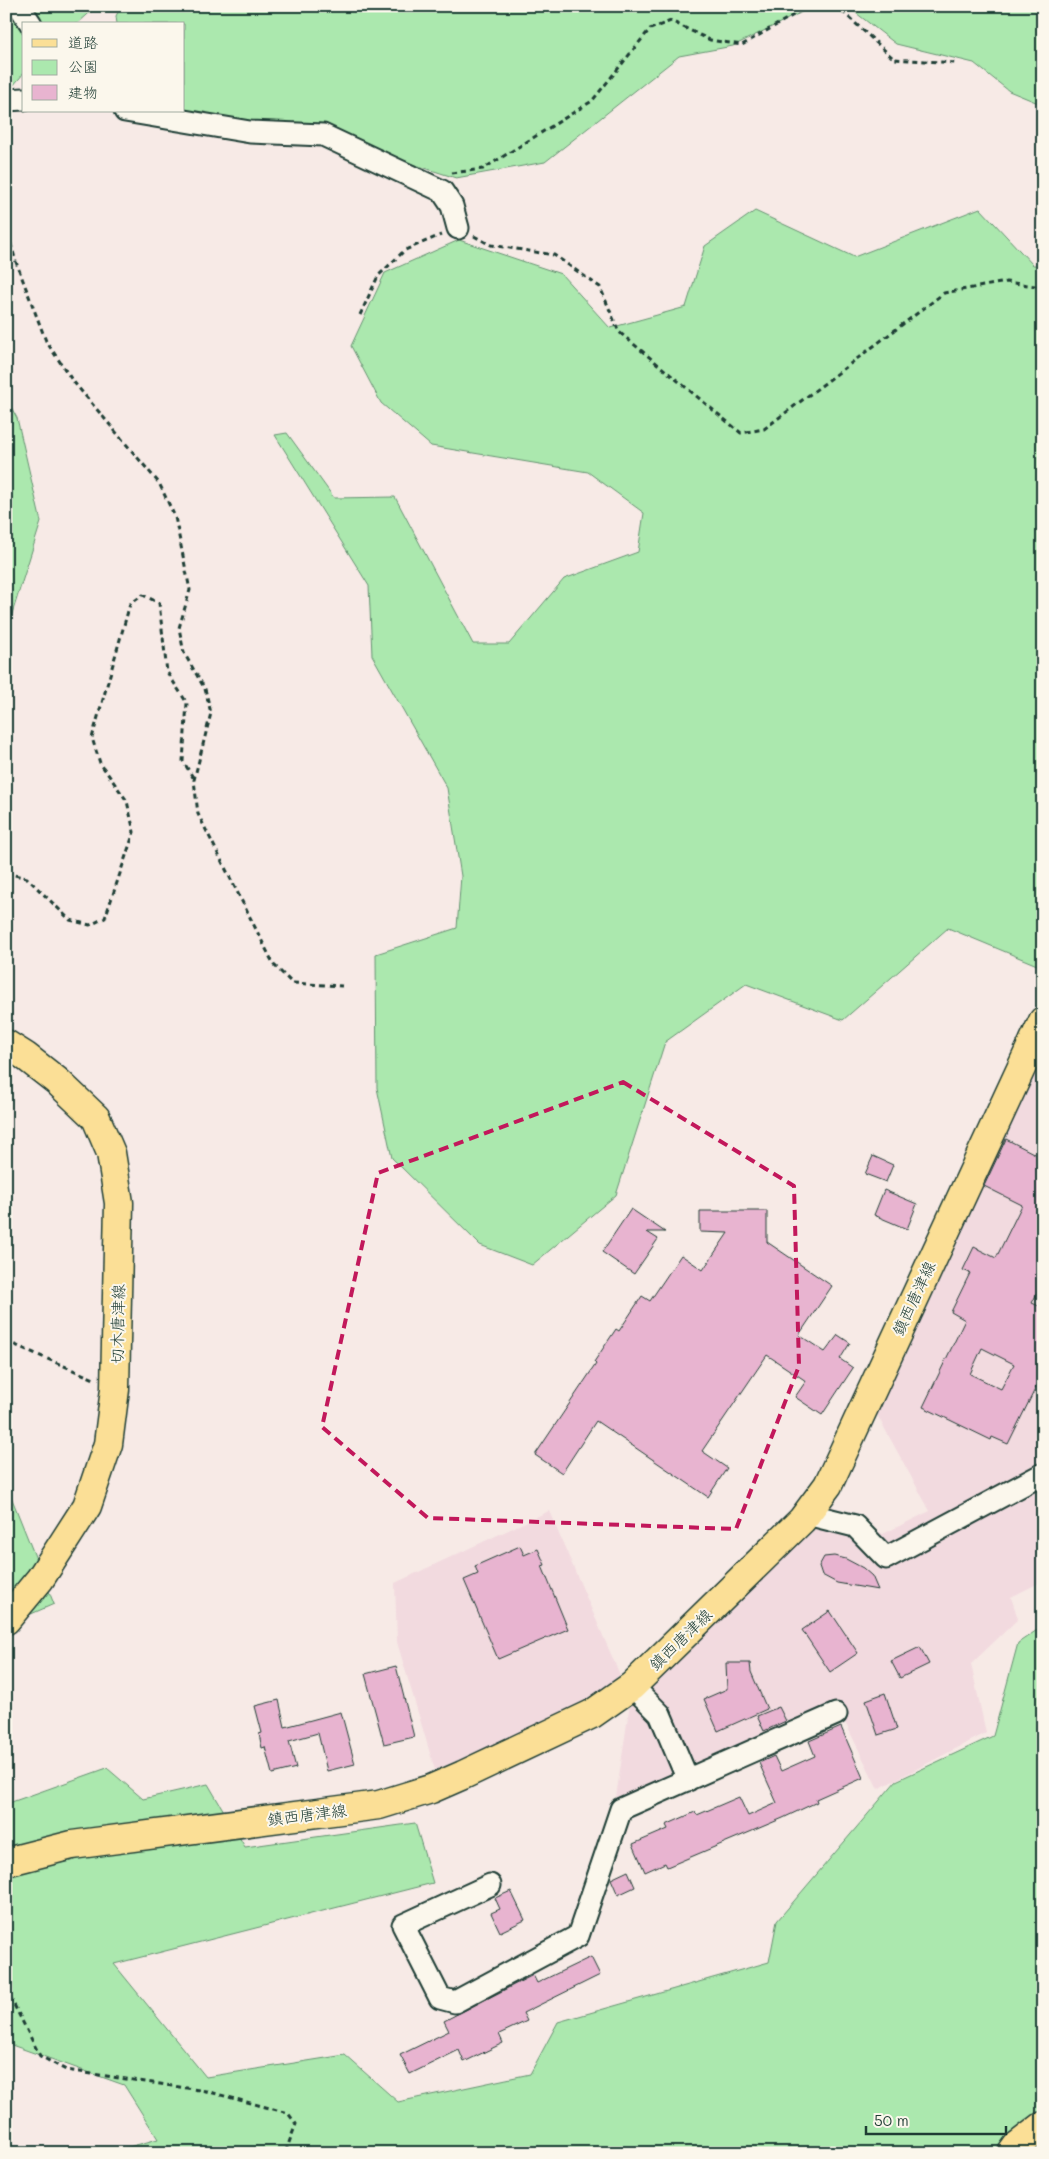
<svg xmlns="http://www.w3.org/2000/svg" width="1049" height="2159" viewBox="0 0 1049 2159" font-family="Mali,'Klee One',sans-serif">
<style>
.built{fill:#f2dadf}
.green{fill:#abe8ae;stroke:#659271}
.building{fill:#e8b4d0;stroke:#1f3d34;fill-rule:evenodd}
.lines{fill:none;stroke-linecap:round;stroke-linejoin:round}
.minor-casing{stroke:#1f3d34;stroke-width:25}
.major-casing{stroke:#1f3d34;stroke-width:31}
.path{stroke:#1f3d34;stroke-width:3;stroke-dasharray:5 4;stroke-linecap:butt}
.minor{stroke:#fbf7ec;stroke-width:21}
.major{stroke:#fbdf96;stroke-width:28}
.marked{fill:none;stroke:#c2185b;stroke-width:4;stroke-dasharray:10 6;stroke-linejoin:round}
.labels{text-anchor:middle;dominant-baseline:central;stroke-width:4;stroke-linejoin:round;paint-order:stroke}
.street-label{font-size:16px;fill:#1f3d34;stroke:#fbf7ec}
</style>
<rect width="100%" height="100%" fill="#f7eae6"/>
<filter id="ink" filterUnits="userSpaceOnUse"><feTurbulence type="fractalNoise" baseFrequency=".02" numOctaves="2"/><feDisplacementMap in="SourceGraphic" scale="10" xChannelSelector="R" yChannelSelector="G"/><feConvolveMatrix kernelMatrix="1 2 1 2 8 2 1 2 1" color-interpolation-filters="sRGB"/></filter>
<g filter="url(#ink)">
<path class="built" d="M1043 1062V1581L1011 1597 1018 1619 971 1664 986 1733 878 1789 838 1708 615 1804 630 1703 831 1506 883 1534 930 1511 875 1411 1029 1071Z
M549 1511 620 1675 579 1710 435 1770 397 1642 395 1583Z"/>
<path class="green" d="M6 6H97L77 24H24V73L6 94Z
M121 6H814L733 46 679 56 545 162 456 178 316 133 184 111V24H117L116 16Z
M847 6H1043V105L1009 91 974 63 896 44Z
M980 208 1033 265H1043V956L1037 965 948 928 843 1020 746 984 665 1042 616 1195 532 1265 480 1245 392 1158 377 1088 376 954 457 928 461 876 447 788 372 655 369 586 275 435 287 433 334 498 395 497 473 644H509L564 579 638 552 644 513 588 472 431 446 381 403 351 346 385 273 459 240 561 274 610 328 686 307 705 246 755 211 854 257Z
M6 398 17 418 41 522 10 620 6 622Z
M6 1484 54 1604 15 1621 6 1622Z
M1043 1626V2153H107L158 2139 124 2085 6 2043V1804L107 1768 143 1799 208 1784 245 1847 415 1823 433 1883 114 1964 206 2077 345 2055 398 2102 530 2074 558 2022 769 1962 777 1921 896 1781 993 1736 1018 1643Z"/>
<path class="building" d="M1006 1139 1043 1158V1282L1032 1303 1043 1308V1373L1008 1444 992 1437 991 1440 923 1407 965 1320 951 1312 970 1273 963 1270 974 1247 996 1258 1022 1205 984 1186ZM982 1348 1014 1364 1001 1389 970 1374Z
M873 1156 893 1165 886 1182 865 1174Z
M884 1190 917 1204 907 1229 874 1215Z
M631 1209 665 1232H647L658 1239 634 1274 602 1252Z
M700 1211H767V1242L832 1286 799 1335 825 1352 838 1335 850 1343 840 1359 853 1368 822 1415 795 1397 806 1381 767 1355 702 1451 727 1468 708 1497 596 1421 562 1473 535 1455 596 1364 594 1362 616 1329 619 1331 642 1296 650 1301 681 1255 703 1270 728 1233 700 1232Z
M520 1546 524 1555 538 1549 545 1565 542 1566 568 1629 498 1659 464 1580 478 1574 475 1566Z
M834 1556 846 1559 863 1568 872 1576 878 1590 837 1583 822 1575 819 1566 824 1557Z
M830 1611 858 1653 830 1672 802 1630Z
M920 1647 929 1664 900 1678 891 1661Z
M726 1663H750L751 1672 767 1709 718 1731 704 1699 727 1689Z
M396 1666 414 1737 384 1744 365 1674Z
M885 1693 897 1729 878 1735 866 1700Z
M279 1700 285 1727 341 1712 355 1764 327 1771 318 1733 289 1741 296 1768 272 1774 265 1747 262 1748 259 1734 262 1733 255 1706Z
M779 1707 786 1721 764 1731 757 1716Z
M841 1727 863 1778 816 1799 817 1802 783 1818 667 1867 665 1863 645 1872 633 1844 668 1829 666 1825 695 1812 697 1815 739 1797 748 1816 777 1803 759 1763 774 1756 781 1771 815 1756 809 1741Z
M628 1871 635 1887 618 1895 611 1879Z
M511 1891 525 1920 500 1932 491 1913 500 1909 495 1898Z
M591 1957 600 1975 523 2013 527 2021 499 2034 503 2043 464 2062 459 2050 410 2074 400 2055 449 2031 444 2021 533 1975 537 1983Z"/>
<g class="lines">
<defs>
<path id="minor" d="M19 6 31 24
M6 100 24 99
M125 111 250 132 323 135 442 191 452 206 458 228
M807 1514 855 1526 886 1558 1043 1474
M632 1686 660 1714 688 1780
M490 1885 403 1925 440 1998 455 2002 578 1936 621 1809 836 1714"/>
<path id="major" d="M6 1044 25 1056 57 1081 96 1118 111 1153 119 1203 115 1389 108 1444 87 1506 40 1579 6 1620
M6 1862 72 1845 379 1805 431 1789 463 1775 592 1714 632 1686 802 1520 828 1485 1043 1021
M1012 2153 1017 2146 1043 2126"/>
</defs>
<use href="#minor" class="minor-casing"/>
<use href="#major" class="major-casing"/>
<path class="path" d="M825 6 841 10 894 59 955 63
M452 173 483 169 592 101 650 29 671 21 710 40 742 45 809 6
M6 226 16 262 46 341 72 380 159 483 175 517 190 590 179 628 184 653 205 689 211 713 194 780 198 814 274 965 292 983 342 986
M474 236 491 245 554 255 600 287 619 332 741 433 764 429 944 293 1006 282 1043 287
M360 315 378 276 405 250 441 235
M6 873 27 878 70 920 90 925 105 918 134 832 127 801 100 763 92 738 130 604 143 595 159 603 167 672 187 703 183 761 194 779
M6 1341 94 1379
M6 1989 40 2056 66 2070 206 2091 288 2113 296 2124 285 2153"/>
<use href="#minor" class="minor"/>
<use href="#major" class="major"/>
</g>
</g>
<path class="marked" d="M623 1082 794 1186 799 1366 736 1529 428 1518 322 1427 378 1173Z"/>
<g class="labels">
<g class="street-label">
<text transform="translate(913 1298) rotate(-65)">鎮西唐津線</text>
<text transform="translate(117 1324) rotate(-89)">切木唐津線</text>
<text transform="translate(680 1639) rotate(-44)">鎮西唐津線</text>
<text transform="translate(307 1814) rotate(-7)">鎮西唐津線</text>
</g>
</g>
<rect width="1049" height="2159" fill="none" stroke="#fbf7ec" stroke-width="25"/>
<rect x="12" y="12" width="1024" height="2134" fill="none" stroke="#1f3d34" stroke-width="2" filter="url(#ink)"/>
<rect x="22" y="22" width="162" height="90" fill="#fbf7ec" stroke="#a3ada2"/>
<rect x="32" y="39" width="25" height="8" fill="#fbdf96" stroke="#a3ada2"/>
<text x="68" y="48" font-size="15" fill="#1f3d34">道路</text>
<rect x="32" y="60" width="25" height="15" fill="#abe8ae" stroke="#a3ada2"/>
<text x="68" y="72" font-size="15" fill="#1f3d34">公園</text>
<rect x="32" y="85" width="25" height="15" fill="#e8b4d0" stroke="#a3ada2"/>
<text x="68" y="98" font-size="15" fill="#1f3d34">建物</text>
<path d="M866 2126v8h140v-8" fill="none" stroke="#1f3d34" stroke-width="2.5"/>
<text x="874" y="2126" font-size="15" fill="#1f3d34" stroke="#fbf7ec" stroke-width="4" paint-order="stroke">50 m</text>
</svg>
